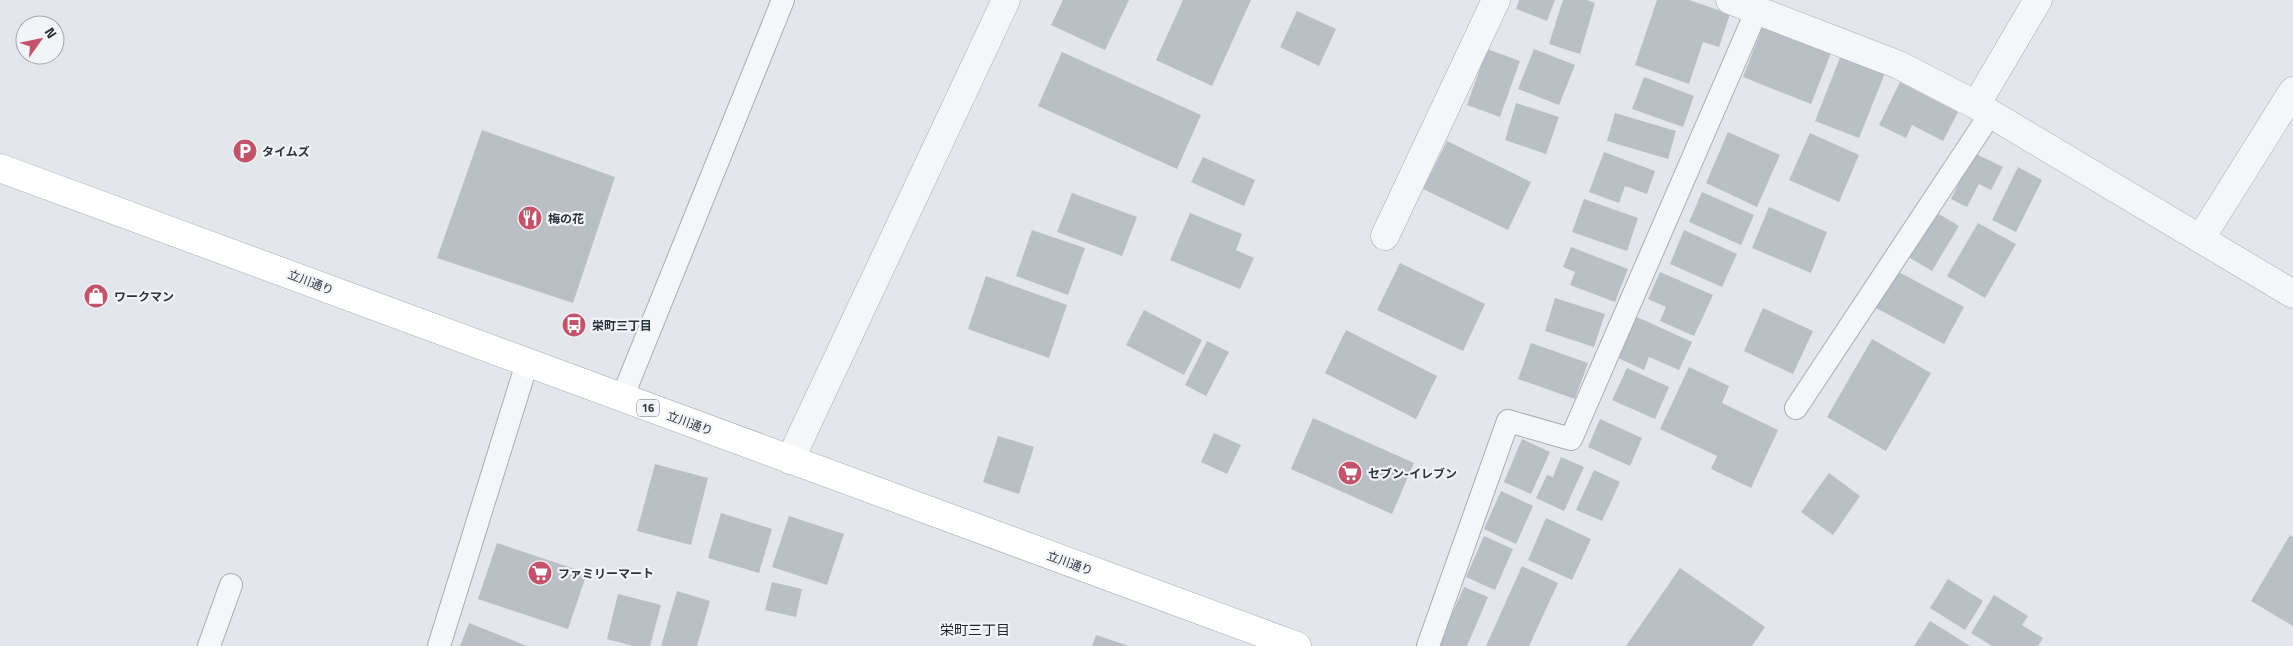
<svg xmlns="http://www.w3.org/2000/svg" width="2293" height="646" viewBox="0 0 2293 646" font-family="'Titillium Web','Noto Sans JP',sans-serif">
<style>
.building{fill:#babfc6}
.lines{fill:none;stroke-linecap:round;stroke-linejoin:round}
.lane-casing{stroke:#a8adb4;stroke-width:24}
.street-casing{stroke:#a8adb4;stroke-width:29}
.primary-casing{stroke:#a3abb4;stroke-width:29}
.lane{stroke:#f5f6f8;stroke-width:22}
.street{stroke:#f5f6f8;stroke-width:28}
.primary{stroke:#fff;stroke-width:28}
.labels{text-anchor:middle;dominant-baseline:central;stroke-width:4.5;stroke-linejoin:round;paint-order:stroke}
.shield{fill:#f2f4f7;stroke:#676e77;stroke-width:1}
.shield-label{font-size:11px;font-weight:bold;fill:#2c3440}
.poi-label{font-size:12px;font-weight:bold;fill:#2c3440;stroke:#f2f4f7;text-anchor:start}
.street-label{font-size:12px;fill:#2c3440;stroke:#f2f4f7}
.neighbourhood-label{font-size:14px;fill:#1e2531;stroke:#f2f4f7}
</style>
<rect width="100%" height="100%" fill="#e3e6ea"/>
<path class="building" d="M1063 0H1129L1105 50 1051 25Z
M1183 0H1251L1212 86 1156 60Z
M1519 0H1555L1547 21 1516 9Z
M1563 0H1587L1595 3 1580 54 1549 44Z
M1657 0H1689L1730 14 1719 47 1703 42 1689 84 1635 65Z
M1297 11 1336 29 1319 66 1280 47Z
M1763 26 1831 53 1811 104 1743 77Z
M1487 49 1520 61 1500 117 1467 105Z
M1534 49 1575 65 1559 105 1518 89Z
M1062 52 1201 115 1177 169 1038 106Z
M1841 55 1885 73 1859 138 1815 121Z
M1644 77 1694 96 1683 127 1632 109Z
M1900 82 1958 112 1943 141 1912 125 1906 138 1879 125Z
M1516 103 1559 117 1546 154 1505 140Z
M1615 113 1676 131 1668 159 1607 141Z
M482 130 615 177 573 303 437 258Z
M1728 132 1780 155 1757 207 1706 183Z
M1810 133 1859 155 1839 202 1789 180Z
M1447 141 1531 182 1508 230 1423 189Z
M1604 152 1655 171 1647 194 1625 186 1619 203 1589 192Z
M1974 153 2003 167 1991 190 1979 184 1967 207 1951 199Z
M1203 157 1255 180 1244 206 1191 182Z
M2018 167 2042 180 2016 232 1992 220Z
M1702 192 1754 215 1741 245 1689 222Z
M1072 193 1137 217 1122 256 1057 232Z
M1584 199 1638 218 1627 251 1572 232Z
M1769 207 1827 232 1811 273 1752 248Z
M1932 210 1959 226 1932 271 1905 255Z
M1190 213 1242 234 1236 250 1254 258 1240 289 1170 260Z
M1978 223 2016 244 1985 298 1947 276Z
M1032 230 1085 248 1068 295 1016 276Z
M1684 230 1737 254 1722 287 1670 264Z
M1571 247 1628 269 1615 302 1570 285 1575 272 1563 267Z
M1400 263 1485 304 1463 351 1377 310Z
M1895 270 1964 307 1944 344 1876 308Z
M1660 272 1713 295 1694 336 1660 321 1666 307 1648 299Z
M986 276 1067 305 1049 358 968 329Z
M1555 298 1605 314 1594 347 1545 331Z
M1763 308 1813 331 1793 374 1744 351Z
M1144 310 1202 340 1184 375 1126 345Z
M1637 317 1692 342 1679 370 1649 357 1644 370 1618 358Z
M1346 330 1437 376 1416 419 1325 373Z
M1872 339 1931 373 1886 451 1827 417Z
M1207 341 1229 352 1206 396 1185 385Z
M1531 343 1588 363 1575 399 1518 379Z
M1689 367 1729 386 1722 403 1778 430 1751 488 1711 469 1717 456 1660 429Z
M1627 368 1669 387 1655 419 1612 400Z
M1313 418 1414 463 1392 514 1291 469Z
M1600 419 1642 438 1630 466 1588 447Z
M1214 433 1241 445 1227 474 1201 462Z
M998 436 1034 447 1019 494 983 482Z
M1522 439 1550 452 1531 494 1504 482Z
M1561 457 1584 467 1564 511 1536 498 1547 475 1553 477Z
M655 464 708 478 691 545 637 531Z
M1594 470 1620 482 1602 521 1576 510Z
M1829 473 1860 496 1833 535 1801 512Z
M1501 491 1533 506 1516 544 1484 529Z
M721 513 772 529 759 573 708 558Z
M789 516 844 534 827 585 772 567Z
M1546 518 1591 539 1572 580 1528 560Z
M2290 535 2293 537V626L2251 601Z
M1484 536 1513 549 1495 590 1466 577Z
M497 543 587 573 568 629 478 599Z
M1522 566 1558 583 1529 646H1486Z
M1680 568 1765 627 1752 646H1626Z
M1948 579 1983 601 1965 630 1930 608Z
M772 582 802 589 796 617 765 610Z
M1464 587 1488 597 1467 646H1438Z
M677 591 710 601 697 646H661Z
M618 594 661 605 650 646H633L607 639Z
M1994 595 2028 616 2022 625 2043 638 2038 646H1992L1971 633Z
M1930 621 1970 646H1914Z
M469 623 527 646H460Z
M1096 635 1129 646H1092Z"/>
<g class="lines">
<defs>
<path id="lane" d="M622 398 783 0
M1796 408 1991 113
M209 646 231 585
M439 646 527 363
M1428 646 1508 421 1571 439 1757 10"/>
<path id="street" d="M1730 0 1899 65 1976 105 2293 294
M1976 105 2038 0
M1385 236 1496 0
M2201 238 2293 91
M790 460 1006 0"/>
<path id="primary" d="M0 168 1297 646"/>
</defs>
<use href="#lane" class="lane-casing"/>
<use href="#street" class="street-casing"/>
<use href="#primary" class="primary-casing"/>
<use href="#lane" class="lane"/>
<use href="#street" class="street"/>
<use href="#primary" class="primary"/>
</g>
<defs>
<symbol id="parking-disc" viewBox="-11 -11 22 22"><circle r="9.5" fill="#c3536a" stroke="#f2f4f7"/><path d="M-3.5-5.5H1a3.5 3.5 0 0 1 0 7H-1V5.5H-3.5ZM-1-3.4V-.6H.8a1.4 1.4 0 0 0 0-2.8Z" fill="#fff"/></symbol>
<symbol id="restaurant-disc" viewBox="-11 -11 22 22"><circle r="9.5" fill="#c3536a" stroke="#f2f4f7"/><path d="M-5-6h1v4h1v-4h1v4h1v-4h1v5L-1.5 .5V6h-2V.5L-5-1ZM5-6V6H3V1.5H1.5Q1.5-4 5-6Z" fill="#fff"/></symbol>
<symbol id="shop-disc" viewBox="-11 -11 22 22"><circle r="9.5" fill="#c3536a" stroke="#f2f4f7"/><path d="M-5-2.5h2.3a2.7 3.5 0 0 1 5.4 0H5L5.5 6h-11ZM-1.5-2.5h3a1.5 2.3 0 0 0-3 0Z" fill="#fff"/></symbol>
<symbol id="bus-disc" viewBox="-11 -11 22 22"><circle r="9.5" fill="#c3536a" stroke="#f2f4f7"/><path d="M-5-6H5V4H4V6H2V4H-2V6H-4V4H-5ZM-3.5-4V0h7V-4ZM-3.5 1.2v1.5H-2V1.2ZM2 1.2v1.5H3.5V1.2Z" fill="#fff"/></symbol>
<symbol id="supermarket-disc" viewBox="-11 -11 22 22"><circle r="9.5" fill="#c3536a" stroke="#f2f4f7"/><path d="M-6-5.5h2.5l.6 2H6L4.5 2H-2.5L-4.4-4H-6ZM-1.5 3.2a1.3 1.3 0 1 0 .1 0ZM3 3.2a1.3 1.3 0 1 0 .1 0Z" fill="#fff"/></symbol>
</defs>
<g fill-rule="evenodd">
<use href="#parking-disc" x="231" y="137" width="28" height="28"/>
<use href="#restaurant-disc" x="516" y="204" width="28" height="28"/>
<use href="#shop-disc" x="82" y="282" width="28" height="28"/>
<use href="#bus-disc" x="560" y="311" width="28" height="28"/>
<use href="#supermarket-disc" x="1336" y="459" width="28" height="28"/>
<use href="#supermarket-disc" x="526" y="559" width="28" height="28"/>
</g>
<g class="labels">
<rect class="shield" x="637" y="399.5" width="22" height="17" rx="4"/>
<g class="shield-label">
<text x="648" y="408">16</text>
</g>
<g class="poi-label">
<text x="262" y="151">タイムズ</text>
<text x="548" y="218">梅の花</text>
<text x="114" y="296">ワークマン</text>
<text x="592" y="325">栄町三丁目</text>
<text x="1368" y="473">セブン-イレブン</text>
<text x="558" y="573">ファミリーマート</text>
</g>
<g class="street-label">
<text transform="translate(311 282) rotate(21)">立川通り</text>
<text transform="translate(690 423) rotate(20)">立川通り</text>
<text transform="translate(1070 563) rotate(20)">立川通り</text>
</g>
<g class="neighbourhood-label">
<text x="975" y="629">栄町三丁目</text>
</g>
</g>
<g transform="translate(40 40) rotate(57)"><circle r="24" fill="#f2f4f7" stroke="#a3a7ae"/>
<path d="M0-4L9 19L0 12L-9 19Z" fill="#c3536a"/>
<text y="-8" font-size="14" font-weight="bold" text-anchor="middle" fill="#2c3440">N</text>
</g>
</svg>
